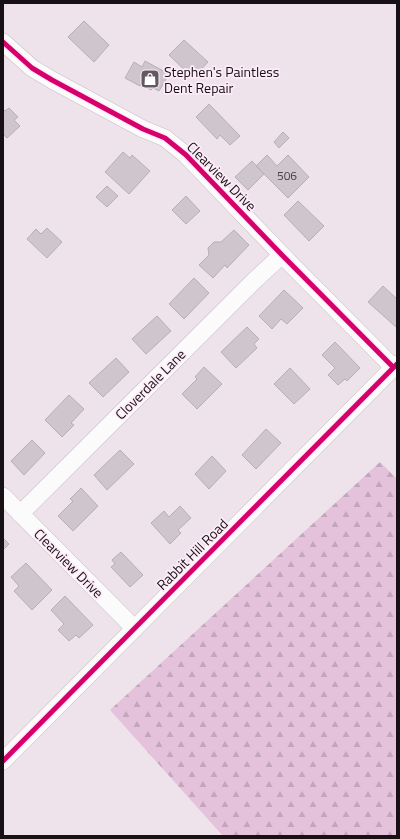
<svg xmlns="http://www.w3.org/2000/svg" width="400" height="839" viewBox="0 0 400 839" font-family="'Titillium Web',sans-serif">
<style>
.forest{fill:url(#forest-firs)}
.building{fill:#cfc6cd;stroke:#b8afb6}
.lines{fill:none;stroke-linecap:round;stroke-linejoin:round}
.minor-casing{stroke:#c7bfc6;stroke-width:18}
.minor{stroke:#fcfbfc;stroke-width:17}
.cycleway-casing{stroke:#fdecf8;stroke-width:8}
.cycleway{stroke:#d6006c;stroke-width:5}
.labels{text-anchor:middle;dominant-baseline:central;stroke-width:3.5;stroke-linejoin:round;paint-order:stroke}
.number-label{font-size:12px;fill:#453e43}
.poi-label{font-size:14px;fill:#171015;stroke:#fdecf8;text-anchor:start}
.street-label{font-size:14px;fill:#171015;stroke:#fdecf8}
</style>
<defs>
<pattern id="forest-firs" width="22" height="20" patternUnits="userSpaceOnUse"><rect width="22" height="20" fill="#e4c2db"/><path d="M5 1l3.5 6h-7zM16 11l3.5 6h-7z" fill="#c3a6bb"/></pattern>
</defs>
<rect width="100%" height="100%" fill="#eee2eb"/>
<path class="forest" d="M380 462 397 479V836H223L110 710Z"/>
<path class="building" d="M84 21 109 45 94 62 68 37Z
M184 40 208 62 193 78 169 55Z
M145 61 169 74 159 91 153 88 151 90 141 84 140 86 125 78 134 62 142 67Z
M209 104 240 136 230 145 220 135 217 139 196 117Z
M9 108 18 117 14 120 20 126 7 138 3 134V109L5 111Z
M283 132 289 138 279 148 274 142Z
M123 152 130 158 132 155 150 171 129 194 105 172Z
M267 155 277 166 288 155 309 177 288 198 256 166Z
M252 161 264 174 248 190 235 177Z
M107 186 118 196 107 207 96 197Z
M186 196 200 211 186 224 172 210Z
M298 201 324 226 309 241 284 215Z
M47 228 62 242 47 258 27 239 36 229 41 234Z
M234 230 249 245 227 268 225 265 213 278 199 265 209 255 208 248 214 242H221Z
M194 278 209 293 184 319 169 304Z
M383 286 397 299V325L396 327 368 302Z
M284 290 303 308 287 324 281 319 272 329 259 316Z
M157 316 171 331 146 354 132 339Z
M247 327 259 339 254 344 257 348 236 368 221 352Z
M335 342 360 368 347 381 345 379 338 385 328 375 335 368 322 355Z
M116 358 129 372 103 397 89 383Z
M204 367 222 384 197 409 182 394 197 379 195 377Z
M290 368 310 389 294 404 274 384Z
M69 395 84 409 71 423 74 425 62 437 45 420Z
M266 429 281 443 256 469 242 455Z
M32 440 45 453 24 475 11 461Z
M120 450 134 464 107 490 94 475Z
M212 456 226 471 209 489 195 474Z
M81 488 98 506 73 531 58 516 73 501 70 499Z
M180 506 191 518 178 530 181 533 170 544 151 523 164 511 169 517Z
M3 538 9 544 3 550Z
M121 552 143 575 130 587 111 567 115 564 112 560Z
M26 563 52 590 32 610 14 591 19 586 11 577Z
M65 596 93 625 79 638 76 635 69 641 58 630 64 624 51 610Z"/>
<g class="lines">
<defs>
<path id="minor" d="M3 42 32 68 52 80 143 129 165 138 186 155 282 255 393 367
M3 496 135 629
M20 514 256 279 282 255
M3 761 397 364"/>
</defs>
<use href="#minor" class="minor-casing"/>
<use href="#minor" class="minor"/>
<defs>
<path id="cycleway" d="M3 42 32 68 52 80 143 129 165 138 186 155 282 255 393 367
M3 761 397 364"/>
</defs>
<use href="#cycleway" class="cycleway-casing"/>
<use href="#cycleway" class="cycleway"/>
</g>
<defs>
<symbol id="shop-square" viewBox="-11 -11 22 22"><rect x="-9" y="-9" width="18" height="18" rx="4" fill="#625a60" stroke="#fdecf8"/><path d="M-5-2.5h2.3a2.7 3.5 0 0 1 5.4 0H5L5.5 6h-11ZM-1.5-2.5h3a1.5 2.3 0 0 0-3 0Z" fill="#fff"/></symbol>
</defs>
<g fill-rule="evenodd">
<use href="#shop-square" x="139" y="68" width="22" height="22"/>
</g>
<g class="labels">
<g class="number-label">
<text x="287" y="175">506</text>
</g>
<g class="poi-label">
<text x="164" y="71">Stephen's Paintless<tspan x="164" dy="16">Dent Repair</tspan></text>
</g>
<g class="street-label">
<text transform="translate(222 176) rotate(45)">Clearview Drive</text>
<text transform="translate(150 384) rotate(-45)">Cloverdale Lane</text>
<text transform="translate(192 554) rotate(-45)">Rabbit Hill Road</text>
<text transform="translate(69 563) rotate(45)">Clearview Drive</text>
</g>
</g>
<rect width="400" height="839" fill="none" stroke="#171015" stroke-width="8"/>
</svg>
